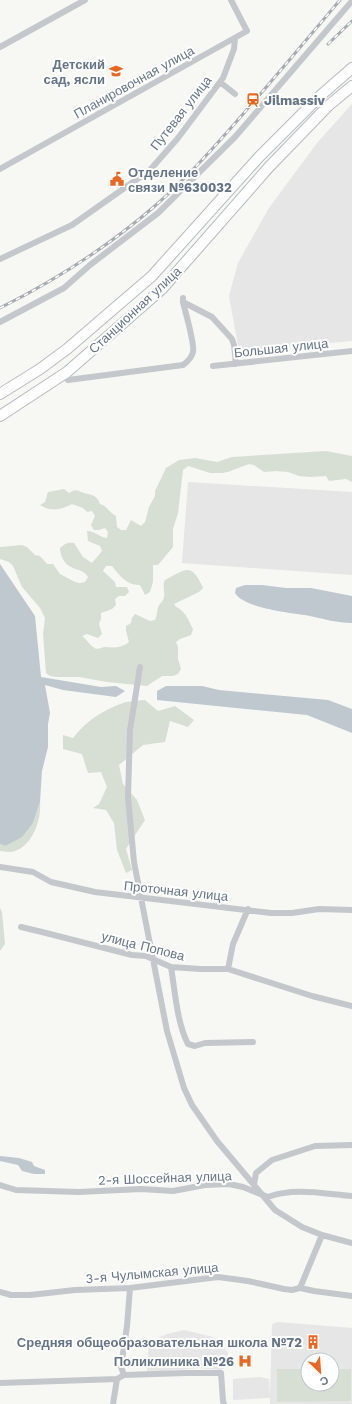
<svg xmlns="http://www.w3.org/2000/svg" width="352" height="1404" viewBox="0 0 352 1404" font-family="'Work Sans',sans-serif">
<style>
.built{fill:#e5e6e5;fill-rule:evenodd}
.green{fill:#d7dfd5}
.water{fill:#bec8ce}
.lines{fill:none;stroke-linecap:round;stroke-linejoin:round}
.primary-casing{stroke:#b7bbbf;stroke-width:12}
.minor{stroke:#c4c7cb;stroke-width:6}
.primary{stroke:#fff;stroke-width:10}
.rail-casing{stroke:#a6abb2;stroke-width:3}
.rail{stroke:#fff;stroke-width:1.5;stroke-dasharray:4.5;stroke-linecap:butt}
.labels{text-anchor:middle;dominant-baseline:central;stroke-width:4;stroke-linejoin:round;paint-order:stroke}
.poi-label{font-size:13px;font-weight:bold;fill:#657486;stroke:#fff;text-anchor:end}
.street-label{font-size:13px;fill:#657486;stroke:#fff}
</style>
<rect width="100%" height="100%" fill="#f7f7f4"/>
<path class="built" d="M352 104V341L239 351 229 296 238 263 269 208 317 143Z
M188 482 352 492V575L182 563Z
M278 1322 352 1328V1404H270V1398L233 1400V1379L260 1377 269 1379 270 1397 272 1324ZM308 1360H332V1384H308Z
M184 1330 213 1337 228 1352 227 1367 220 1370 198 1368 166 1371H147L149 1342 167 1334Z"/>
<path class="green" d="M326 451 352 456V482L346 479 329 481 326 476 310 477 299 476 288 472 276 471 264 472 254 465 249 464 228 472 222 473H210L188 466 183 470 178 513 173 529V547L158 565H153V582L150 592 145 595 140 585C127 586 119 575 112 566H106L103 571 115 582 116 587H127L129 592 125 596H119L115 599 116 605 112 609 101 613V619L99 624 102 634 98 638 87 634 82 636C86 639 89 644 93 647 98 651 101 647 105 647 115 648 121 648 129 642L126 631V626L131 623 132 618 135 614 150 621 155 620C157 616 157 612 158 607 160 603 164 601 164 596 165 590 162 585 165 580 187 569 191 562 203 588L199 592 174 604C176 608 180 608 183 612 188 617 190 624 193 629L191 635 180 639 176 642 178 647V659L181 669 178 674 173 676H162L147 686 107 682 79 677H56L50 676 46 673 43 634 45 618 40 608 22 587 13 566 9 562 0 559V547L22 545 27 547 35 555 40 556 47 564H53L60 574 75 582 80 583 85 582 88 577C83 569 78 571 71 567 64 564 60 555 60 548 65 543 68 542 74 543L83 557 92 563 102 551 100 546 88 541 87 531C95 531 99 537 107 538L108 532 105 528 99 530H94L91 525 95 516 92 511 87 512 83 508 72 504C61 510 51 512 40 505L45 502 48 492 64 489 69 493C77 488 77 491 84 493 92 495 97 495 100 504 108 506 109 513 116 516L117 527 121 530H126L131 520 141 526 145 522 149 507 155 496V491L166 468 179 460 195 458 217 462 232 457Z
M145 700 158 711 175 706 194 720 188 727 170 721 165 742 143 745 119 765 123 784 137 800 145 820 126 849 132 870 126 873 117 850 114 823 106 810 93 808 99 804 107 787 101 772 88 773 82 754 63 749V735L73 738C86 721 103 710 123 703 129 701 138 701 145 700Z
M40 802C42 820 31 850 10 852 7 852 3 851 0 851V844L5 846 33 823Z
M0 908 2 912 5 944 0 951Z
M277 1369H308V1384H332V1369H351V1401L277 1402Z"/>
<path class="water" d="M0 564 35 616 41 677 101 687 116 686 125 691 116 697 63 690 45 685 50 713 48 724V747L42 771 40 802 33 823 22 837 5 846 0 844Z
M245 585H262L286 588H311L352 596V623C337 623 324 619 310 616 292 613 245 609 235 593L236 588Z
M166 686H202L219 690 328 700 352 709V733L307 715 157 700V691Z
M0 1156 19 1158 32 1162 34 1166 45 1170V1174H34L22 1171 18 1165 0 1161Z"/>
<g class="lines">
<defs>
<path id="primary" d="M0 394 40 369 67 349 152 276 259 157 320 96 352 68
M0 416 67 372 162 289 269 167 328 106 352 86"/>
</defs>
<use href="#primary" class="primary-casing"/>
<path class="minor" d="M0 47 85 0
M220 82 235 94
M0 169 247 31 231 0
M0 259 72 225 150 170 178 138 223 78 234 49 235 38
M183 302 212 317 232 339 234 345 236 364
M0 322 64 288 90 265 158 213 235 137 352 1
M213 366 352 351
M68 380 183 365C187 362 192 357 193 352 195 344 185 311 183 302V298
M140 667 130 730 128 797 134 862 167 1031 184 1088 192 1105 217 1141 275 1210 302 1227 322 1235 352 1243
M0 867 33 872 51 882 95 892 271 913H292L319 909 352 910
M21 927 42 932 132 955 146 956 171 967 201 969H228L312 996 352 1006
M171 967C175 991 177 1023 188 1044L195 1046 205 1043 253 1042
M228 969 233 944 248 909
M0 1185 16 1190 79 1192 141 1189 173 1191 205 1185 229 1184 243 1187 268 1197C294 1187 325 1194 352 1196
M254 1185 256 1173 272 1160 315 1146 352 1145
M300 1288 322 1235
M0 1292 11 1295H30L75 1290 130 1288 218 1277 248 1281 284 1289 292 1290 300 1288 314 1291 352 1296
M124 1375 186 1373H221L223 1401 224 1404
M0 1383 117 1379
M113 1404 117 1379 124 1375 121 1367 127 1326 130 1288"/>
<use href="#primary" class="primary"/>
<defs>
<path id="rail" d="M328 44 352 21
M0 308C56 280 109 246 156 205 188 177 216 145 244 113 276 76 308 38 340 0"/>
</defs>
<use href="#rail" class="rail-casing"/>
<use href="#rail" class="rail"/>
</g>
<defs>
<symbol id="school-bare" viewBox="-9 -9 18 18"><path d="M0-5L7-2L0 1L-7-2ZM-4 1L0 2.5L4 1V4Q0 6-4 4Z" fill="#eb6620" stroke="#fff" stroke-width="2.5" paint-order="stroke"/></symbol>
<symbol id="station-bare" viewBox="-9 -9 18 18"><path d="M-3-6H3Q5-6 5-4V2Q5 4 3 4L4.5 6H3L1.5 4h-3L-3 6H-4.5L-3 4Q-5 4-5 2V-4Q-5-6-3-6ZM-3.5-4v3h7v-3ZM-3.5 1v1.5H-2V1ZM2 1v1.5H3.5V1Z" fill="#eb6620" stroke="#fff" stroke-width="2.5" paint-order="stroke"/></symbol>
<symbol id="civic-bare" viewBox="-9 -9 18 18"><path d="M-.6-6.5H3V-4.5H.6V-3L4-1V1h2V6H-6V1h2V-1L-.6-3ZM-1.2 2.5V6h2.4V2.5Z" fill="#eb6620" stroke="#fff" stroke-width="2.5" paint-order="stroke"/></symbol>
<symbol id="building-bare" viewBox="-9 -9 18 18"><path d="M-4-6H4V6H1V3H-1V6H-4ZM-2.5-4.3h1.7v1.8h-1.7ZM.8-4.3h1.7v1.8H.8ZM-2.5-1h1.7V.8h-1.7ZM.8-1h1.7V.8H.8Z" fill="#eb6620" stroke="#fff" stroke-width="2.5" paint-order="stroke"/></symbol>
<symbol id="hospital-bare" viewBox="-9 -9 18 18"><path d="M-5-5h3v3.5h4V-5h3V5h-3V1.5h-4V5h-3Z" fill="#eb6620" stroke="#fff" stroke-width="2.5" paint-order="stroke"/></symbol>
</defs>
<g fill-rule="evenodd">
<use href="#school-bare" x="106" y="61" width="20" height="20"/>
<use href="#station-bare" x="243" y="90" width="20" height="20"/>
<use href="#civic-bare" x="107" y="169" width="20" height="20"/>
<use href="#building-bare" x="303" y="1332" width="20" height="20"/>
<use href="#hospital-bare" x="235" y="1351" width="20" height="20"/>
</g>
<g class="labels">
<g class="poi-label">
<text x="105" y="64">Детский<tspan x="105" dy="15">сад, ясли</tspan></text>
<text x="264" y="100" text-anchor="start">Jilmassiv</text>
<text x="128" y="172" text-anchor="start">Отделение<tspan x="128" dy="15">связи №630032</tspan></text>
<text x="302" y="1342">Средняя общеобразовательная школа №72</text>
<text x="234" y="1361">Поликлиника №26</text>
</g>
<g class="street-label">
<text transform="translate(134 82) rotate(-29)">Планировочная улица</text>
<text transform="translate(181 113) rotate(-52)">Путевая улица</text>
<text transform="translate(135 310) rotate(-43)">Станционная улица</text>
<text transform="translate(281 348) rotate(-6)">Большая улица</text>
<text transform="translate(176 891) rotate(6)">Проточная улица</text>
<text transform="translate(143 946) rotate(14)">улица Попова</text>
<text transform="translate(165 1178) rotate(-2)">2-я Шоссейная улица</text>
<text transform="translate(152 1273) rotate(-5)">3-я Чулымская улица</text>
</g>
</g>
<g transform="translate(320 1372) rotate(155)"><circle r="19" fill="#ffffff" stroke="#c1c7cf"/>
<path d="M0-3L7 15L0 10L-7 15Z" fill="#eb6620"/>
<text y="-6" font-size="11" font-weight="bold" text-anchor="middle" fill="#657486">С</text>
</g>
</svg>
